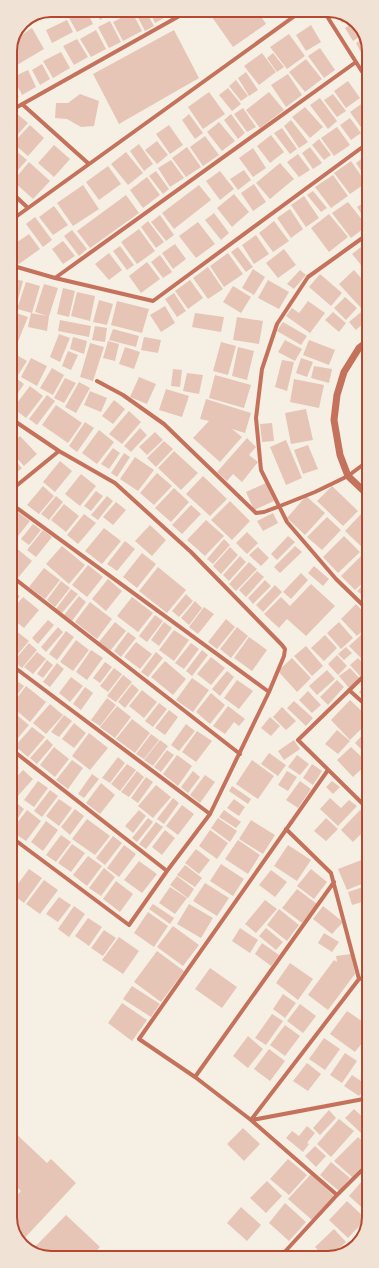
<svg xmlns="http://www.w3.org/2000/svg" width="379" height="1268" viewBox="0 0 379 1268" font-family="Literata,serif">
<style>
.building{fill:#e6c5b7;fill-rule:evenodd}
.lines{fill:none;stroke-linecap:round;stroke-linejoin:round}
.minor{stroke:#c5725c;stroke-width:4}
.tertiary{stroke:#c5725c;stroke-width:7}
.rim{fill:none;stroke:#b5482f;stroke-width:2}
</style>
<rect width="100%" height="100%" fill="#f6efe4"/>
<path class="building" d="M67 10H86L93 24 77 32 65 11Z
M94 10H116L100 20Z
M134 10H145L154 26 145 31Z
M149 10H169L171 14 155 23Z
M221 10H257L266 24 233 47 212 17Z
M334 11 339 13 349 18 342 23Z
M132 12 142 31 123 41 113 22Z
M67 20 73 32 52 43 46 30Z
M110 21 121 42 109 48 98 27Z
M355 21 363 34 353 41 345 28Z
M311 25 321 42 306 51 296 35Z
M32 28 44 49 12 68 10 64V49L15 39Z
M96 30 106 49 91 57 80 39Z
M174 30 199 78 119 124 93 74Z
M289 34 305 56 287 69 270 47Z
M365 38 368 43V56L364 58 356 43Z
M77 39 88 57 74 65 63 46Z
M320 48 335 70 324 78 308 56Z
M61 52 70 68 53 78 43 61Z
M262 53 276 72 259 85 244 66Z
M273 53 284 67 277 72 267 58Z
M306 59 322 79 305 92 289 72Z
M42 64 50 79 40 85 32 70Z
M28 70 36 87 22 95 13 77Z
M246 72 258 90 249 96 238 78Z
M288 74 302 95 286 107 271 85Z
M10 79 19 97 11 100 10 98Z
M236 80 248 96 241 101 229 86Z
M348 81 360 98 346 108 334 91Z
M228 88 241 104 232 111 219 95Z
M209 92 225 114 203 129 188 107Z
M269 92 284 110 260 128 246 110Z
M80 94 99 101 94 126 81 127 67 119 55 118 56 103H68Z
M333 94 346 111 337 117 324 100Z
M320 98 337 121 328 129 310 105Z
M364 102 368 108V130L365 133 350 112Z
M305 107 323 127 310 138 292 117Z
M243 108 256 127 247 132 234 114Z
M15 112 28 123 10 143V117Z
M189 114 203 133 195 139 182 120Z
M231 114 245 133 238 139 224 120Z
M350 118 361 133 351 140 340 125Z
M291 120 308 142 299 148 284 126Z
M219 122 235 141 222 151 207 132Z
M30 125 44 138 28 156 13 143Z
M169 125 183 145 170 154 156 134Z
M337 127 350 145 334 156 321 138Z
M282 128 297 149 290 154 274 133Z
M271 135 284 152 270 163 257 146Z
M205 136 219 155 203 166 190 147Z
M319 139 331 155 324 160 312 145Z
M157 141 168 155 157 164 145 150Z
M139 144 153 164 144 171 130 151Z
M54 145 70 159 54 177 38 163Z
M187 147 201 167 186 177 172 158Z
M310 147 322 163 313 169 302 153Z
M253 148 266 168 253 177 239 158Z
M15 150 27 160 10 179V156Z
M126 152 143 173 128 185 111 164Z
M298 154 310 170 299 177 287 162Z
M368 154V181L356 163Z
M171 160 184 178 170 187 158 168Z
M351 161 366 183 350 194 334 173Z
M29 162 50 181 33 199 13 181Z
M280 163 294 179 270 199 256 183Z
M108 166 121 184 99 200 86 182Z
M244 170 251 180 238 190 230 179Z
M156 171 169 189 163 194 149 176Z
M220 171 234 189 220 200 206 181Z
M333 175 348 196 331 208 315 187Z
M147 177 160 195 143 208 130 190Z
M254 184 266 202 253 211 241 193Z
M83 185 99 209 73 226 57 203Z
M199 185 211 200 174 229 162 213Z
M313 191 327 208 321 212 307 195Z
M234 194 249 212 232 227 217 208Z
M126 195 139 213 90 248 77 231Z
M304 196 319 218 306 227 291 205Z
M368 200V224L357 207Z
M348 202 367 226 351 238 332 213Z
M54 206 68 225 53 235 39 217Z
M290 209 303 229 291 238 277 218Z
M214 213 229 233 221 240 205 220Z
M329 214 348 237 329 252 311 228Z
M160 215 174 235 166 241 151 222Z
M35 217 52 240 43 247 26 224Z
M148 221 164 242 156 248 141 227Z
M274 221 289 241 273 252 259 233Z
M198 222 215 244 196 258 179 236Z
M139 229 155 251 137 264 121 242Z
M72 230 87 249 79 256 64 236Z
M29 234 40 249 19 264 10 251V247Z
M256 235 269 254 254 264 242 245Z
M63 241 75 256 63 264 52 249Z
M366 243 368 246V269L366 271 352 254Z
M175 244 186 259 173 269 162 253Z
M120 246 134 265 127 270 113 251Z
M238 247 253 267 246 272 231 252Z
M284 249 296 265 278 278 266 263Z
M109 253 122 270 109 280 95 264Z
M228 253 243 274 224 287 210 266Z
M160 255 172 272 163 278 151 262Z
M147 262 160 279 141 293 129 276Z
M208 267 223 289 208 299 193 278Z
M253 269 265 277 254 295 242 288Z
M300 270 306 275 294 289 287 284Z
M354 270 368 286V301L361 308 339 284Z
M320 274 342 293 331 306 309 287Z
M10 278 23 281 16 307 10 305Z
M190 280 203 298 188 309 175 291Z
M268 280 289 292 279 309 258 298Z
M26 282 40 286 32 313 17 309Z
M44 284 58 288 49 316 47 331 28 327 31 313 47 316 35 312Z
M233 286 251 297 241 313 223 302Z
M63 288 75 291 69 317 57 314Z
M77 292 95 296 90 321 71 316Z
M174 293 186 311 177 317 165 299Z
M345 297 357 308 346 320 334 308Z
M99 300 113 304 107 325 93 322Z
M117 301 149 309 142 333 111 325Z
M308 301 325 313 310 333 286 316 292 308 299 313Z
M165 306 175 323 161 332 150 315Z
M13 312 28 317 17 344 10 341V320Z
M333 312 346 323 339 332 325 320Z
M361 312 368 319 356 330 349 322Z
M195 313 224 317 221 332 192 327Z
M237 317 263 321 259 344 233 340Z
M60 320 91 326 89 337 58 331Z
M283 322 307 336 301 345 277 331Z
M95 326 107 328 105 342 92 340Z
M113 329 139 336 136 347 109 340Z
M59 334 70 338 60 362 50 357Z
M73 337 87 341 84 354 70 349Z
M144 337 161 340 158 353 141 350Z
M285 340 302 349 295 361 278 352Z
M309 340 335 350 329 365 303 355Z
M108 341 119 344 115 361 103 358Z
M221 342 236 346 228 375 213 371Z
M90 343 104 347 93 381 80 377Z
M125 347 140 352 134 369 119 364Z
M238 347 254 351 247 380 232 376Z
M68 351 78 355 71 370 62 366Z
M15 354 27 361 18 375 10 371V361Z
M31 358 47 366 37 386 21 377Z
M301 358 313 362 307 377 296 373Z
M282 360 294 362 287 391 275 387Z
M314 366 332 369 329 383 311 378Z
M52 368 64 375 53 395 40 388Z
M173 369 182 370 180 387 171 386Z
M187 373 203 375 199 394 183 391Z
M215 375 251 385 244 408 209 398Z
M139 377 156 384 147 404 130 397Z
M65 378 76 383 64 403 54 398Z
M17 379 24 384 10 405V389Z
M294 379 324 385 319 408 290 402Z
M79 382 90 388 76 413 65 407Z
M30 386 43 396 26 418 13 408Z
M166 389 189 396 182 417 159 410Z
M90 391 107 398 101 412 84 405Z
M47 395 55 401 37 425 29 419Z
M206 399 251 413 245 433 232 429 242 437 220 462 193 438 209 421 200 419Z
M114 400 125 409 113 424 102 416Z
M56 405 82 423 68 443 42 425Z
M306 409 313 440 291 444 285 413Z
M129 411 141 422 122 444 109 434Z
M85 422 94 428 77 452 69 446Z
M272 423 274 441 262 442 260 424Z
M140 428 147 435 131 452 124 446Z
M99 430 114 442 97 464 82 453Z
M155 432 163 440 147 455 139 447Z
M368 435V455L361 439Z
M20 436 37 454 24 466 10 451V445Z
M247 438 256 447 249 455 258 462 242 482 233 474 227 481 217 472Z
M286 440 302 478 286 485 270 447Z
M164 441 173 449 156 467 147 458Z
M308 445 318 469 303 474 294 450Z
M113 448 120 453 109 469 101 464Z
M174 451 198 473 181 490 158 468Z
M124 453 130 457 117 477 111 473Z
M10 455 22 468 12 477 10 476Z
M135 457 154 470 138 491 120 479Z
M60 461 72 471 55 492 43 482Z
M157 473 172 486 154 505 140 493Z
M81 474 96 486 80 506 65 494Z
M203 476 227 499 210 516 186 494Z
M266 483 274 501 254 510 246 492Z
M43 486 54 496 39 514 27 505Z
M332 486 358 511 343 526 317 501Z
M174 488 189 502 171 522 155 508Z
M96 491 103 496 91 511 84 506Z
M56 496 63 502 49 520 41 514Z
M107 496 113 501 98 520 91 515Z
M306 496 325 513 305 535 287 518Z
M230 501 250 521 232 540 211 520Z
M116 502 126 510 113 525 103 517Z
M64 504 79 516 66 532 51 520Z
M191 505 201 514 182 534 172 525Z
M15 510 30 521 14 541 10 538V516Z
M273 513 278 523 263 531 257 521Z
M362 513 368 519 369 547 365 550 345 531Z
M84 514 96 523 78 544 67 535Z
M327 517 341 530 322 550 307 537Z
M206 520 224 536 205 556 187 540Z
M33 524 41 530 29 545 21 539Z
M150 525 166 540 152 556 135 541Z
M104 528 121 541 102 564 85 551Z
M43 530 52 537 36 557 27 550Z
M247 532 258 543 247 554 236 543Z
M288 536 295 542 277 560 271 554Z
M344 536 360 552 338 573 323 557Z
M224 539 230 545 213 564 207 559Z
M125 541 135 549 117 571 107 564Z
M62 546 85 565 69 584 46 564Z
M295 546 302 552 280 573 274 567Z
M15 547 32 561 17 579 10 573V553Z
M230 547 238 555 221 574 213 566Z
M258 547 269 558 261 566 249 555Z
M142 553 156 564 137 588 123 577Z
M240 556 246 562 229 581 223 575Z
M361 556 369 563V577L355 590 341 576Z
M249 562 257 569 236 591 229 584Z
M88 565 103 577 87 597 72 585Z
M314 566 329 579 323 586 308 573Z
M158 567 186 590 167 613 139 591Z
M44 568 60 580 45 599 29 587Z
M257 571 264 577 246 597 239 590Z
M301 573 308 580 291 599 283 592Z
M108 579 122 591 106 611 92 599Z
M369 579V589L362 595 357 591Z
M265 580 271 586 253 604 248 598Z
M61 581 70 588 55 607 47 600Z
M311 584 335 606 306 636 287 619 279 628 264 614 281 597 290 606Z
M275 585 282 592 263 612 256 605Z
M71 589 78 594 62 613 56 609Z
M11 590 20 596 10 608V591Z
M186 594 193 601 179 617 172 611Z
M79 596 86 602 72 621 64 615Z
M23 597 39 610 24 628 10 617V612Z
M132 597 153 613 138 632 117 616Z
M195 601 202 608 189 625 181 618Z
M90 602 112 619 97 639 75 622Z
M356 604 369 618V625L357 636 341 619Z
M204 607 214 614 198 634 189 627Z
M155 615 163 621 147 642 139 636Z
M226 619 235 627 217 649 208 642Z
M48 620 54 625 38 644 32 638Z
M115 622 126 631 110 651 99 642Z
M164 622 172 628 159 646 151 640Z
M339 622 353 638 341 649 327 633Z
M10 626 29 641 13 660 10 659Z
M58 627 63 632 46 652 41 647Z
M237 627 248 636 231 658 220 649Z
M174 630 189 640 174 661 159 650Z
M66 631 74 637 57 660 49 654Z
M128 632 136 638 121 657 114 651Z
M325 635 337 648 324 661 311 648Z
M361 635 369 641V652L362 659 349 646Z
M249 637 267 650 252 671 234 658Z
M76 640 89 650 73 671 60 662Z
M136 642 152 654 140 669 124 657Z
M29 643 37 650 22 668 14 661Z
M191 643 199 649 184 669 175 663Z
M306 646 323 666 312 676 294 656Z
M346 647 352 653 344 660 338 654Z
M91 650 103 658 87 680 76 672Z
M202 650 208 655 192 676 186 671Z
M37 652 46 659 33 674 24 667Z
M156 652 163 658 148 677 141 672Z
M337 655 347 666 338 675 328 664Z
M211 657 225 668 211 685 197 674Z
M292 658 311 678 297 692 278 671Z
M358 658 369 669 361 677 350 665Z
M47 660 53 665 43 678 37 674Z
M165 661 186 679 173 695 151 677Z
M105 662 112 667 100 683 93 678Z
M57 663 64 669 50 687 43 682Z
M114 668 122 674 108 692 100 686Z
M350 668 360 679 349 688 339 676Z
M327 670 335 679 317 695 309 686Z
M227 671 234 677 220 696 212 689Z
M123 675 132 682 116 702 107 696Z
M71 677 83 686 70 702 59 693Z
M192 678 209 690 193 712 176 700Z
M16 680 24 686 11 703 10 687Z
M237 680 253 691 239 709 224 698Z
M337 680 344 687 328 705 320 697Z
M369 683V703L359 692Z
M132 684 139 690 125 708 118 702Z
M26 686 46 702 30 722 11 706Z
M85 687 93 693 81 710 73 704Z
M142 690 157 702 144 718 129 706Z
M308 691 321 705 312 713 299 700Z
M211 693 225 705 210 724 196 712Z
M107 698 116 705 100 726 91 720Z
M350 700 369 718V721L350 740 331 720Z
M294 701 313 718 306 726 287 708Z
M159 703 167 709 153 727 145 721Z
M50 704 63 715 46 734 33 723Z
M117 706 131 717 115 738 100 727Z
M228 706 245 719 239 726 234 722 225 734 213 726Z
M282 707 296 721 286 730 273 717Z
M169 710 178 717 165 735 155 728Z
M64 715 72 721 59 737 51 732Z
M18 716 29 725 12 745 11 744V725Z
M270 717 280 726 271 736 261 728Z
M132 719 150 733 135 753 116 739Z
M74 723 86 733 74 748 62 739Z
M186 724 195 731 179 751 171 745Z
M32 727 45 737 28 757 15 746Z
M369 728V751L366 754 355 743Z
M337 730 350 741 338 754 325 744Z
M197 731 212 741 196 762 182 752Z
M89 733 108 748 90 770 72 756Z
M151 734 159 740 144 759 136 754Z
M47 739 53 745 37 764 30 758Z
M160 740 168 746 153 766 144 760Z
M294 740 300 749 284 760 278 751Z
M54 747 69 759 55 777 40 765Z
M351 747 368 763 353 777 337 760Z
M167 750 174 755 161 772 154 767Z
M269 753 286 765 278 776 261 764Z
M177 755 192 766 178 786 163 774Z
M297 755 309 764 300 775 288 767Z
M118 757 125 763 110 783 102 778Z
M72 760 83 768 68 789 56 780Z
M252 760 274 776 258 799 236 784Z
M11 761 19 768 11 778Z
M127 764 136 770 120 791 111 784Z
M312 764 322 771 313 785 303 778Z
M369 767V783L361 776Z
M23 770 33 779 16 798 11 793V783Z
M137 771 144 777 129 797 121 792Z
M193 771 200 777 188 793 181 787Z
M287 771 297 777 288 791 278 785Z
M92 774 99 779 84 798 78 794Z
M205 775 215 782 200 803 190 795Z
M146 777 153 782 138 803 131 798Z
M38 781 48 788 34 807 24 800Z
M300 781 311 789 298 808 286 800Z
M332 781 340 787 333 794 326 787Z
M101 783 115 795 100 814 86 803Z
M156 785 171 797 153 818 138 806Z
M232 786 251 799 248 804 229 791Z
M50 790 58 796 42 817 34 811Z
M173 798 179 803 164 824 157 819Z
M330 798 341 808 349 800 357 806 338 826 320 809Z
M59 799 72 808 59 826 46 816Z
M234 799 245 807 239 816 227 808Z
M13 800 24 809 11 828V803Z
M182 805 194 814 178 835 166 826Z
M75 809 84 816 70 835 61 827Z
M27 810 41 821 26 841 11 831Z
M139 810 146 816 133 833 125 826Z
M224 810 241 822 236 828 219 817Z
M360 810 369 818V826L353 842 341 830Z
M148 818 153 822 137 842 132 838Z
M218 818 237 831 230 842 211 828Z
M326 818 338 829 326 841 314 831Z
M87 819 110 836 95 855 72 839Z
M251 820 275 835 263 854 239 839Z
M46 821 58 830 43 851 31 842Z
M156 822 163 827 146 849 139 844Z
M165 830 175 838 162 855 152 847Z
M210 830 228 843 217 859 199 846Z
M61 835 71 842 56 862 46 855Z
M113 836 122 843 105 865 96 858Z
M238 840 260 855 248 874 225 859Z
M72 844 85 853 71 872 58 863Z
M124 845 136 854 119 877 107 868Z
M288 845 311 860 297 881 274 866Z
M196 849 210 860 199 874 185 863Z
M88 856 102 866 87 886 73 875Z
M364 859 369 873V881L347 890 338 869Z
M139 861 157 874 142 893 124 880Z
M221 864 244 879 233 896 210 881Z
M185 865 202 878 195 887 177 875Z
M104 868 115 877 101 896 89 888Z
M29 869 42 878 24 903 11 893Z
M311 869 327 882 314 899 297 886Z
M271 870 287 882 275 897 259 885Z
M177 876 194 889 188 898 170 885Z
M44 880 58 890 40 914 26 904Z
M116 881 133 894 120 912 103 899Z
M205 883 229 898 217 916 193 901Z
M369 885V900L352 905 348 892Z
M170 887 187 898 175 914 159 903Z
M297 889 317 904 302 923 282 908Z
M59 897 71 905 58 922 46 914Z
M265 900 277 909 256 933 245 924Z
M153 904 174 918 170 924 149 909Z
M189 904 213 918 201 938 177 924Z
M74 906 85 914 69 937 58 929Z
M323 906 343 922 332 934 313 919Z
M279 909 299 925 287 941 267 925Z
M148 912 168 926 154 947 134 933Z
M88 918 102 927 89 946 75 936Z
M173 926 199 945 183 966 157 947Z
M240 928 258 940 250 953 232 941Z
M266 928 283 942 276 950 259 936Z
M104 930 116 938 103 956 91 948Z
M324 933 339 942 332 952 318 943Z
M119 937 139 951 123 974 102 960Z
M262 943 279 955 271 966 255 954Z
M157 951 184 971 161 1002 134 982Z
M351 954 355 974 328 1010 308 995 334 960 337 962 336 956Z
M290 963 313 979 298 1000 276 983Z
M210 968 237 987 222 1008 195 989Z
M132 986 160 1004 151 1017 123 999Z
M283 994 296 1003 285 1018 273 1009Z
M122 1003 147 1020 132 1041 108 1023Z
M300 1004 316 1016 303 1033 287 1021Z
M347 1011 369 1026V1034L355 1052 330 1034Z
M272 1014 283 1021 266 1045 255 1038Z
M285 1025 300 1036 285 1056 270 1045Z
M248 1036 263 1049 248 1068 233 1056Z
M324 1038 340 1049 325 1070 309 1059Z
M269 1049 285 1061 270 1081 254 1069Z
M345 1053 357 1061 342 1083 330 1075Z
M307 1063 321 1074 308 1091 293 1081Z
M352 1075 367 1085 359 1096 344 1086Z
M354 1109 369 1123 361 1133 345 1118Z
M329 1110 336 1118 320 1135 313 1128Z
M339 1119 354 1131 331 1157 317 1144Z
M307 1126 315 1133 307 1143 309 1144 303 1152 286 1138 292 1131 299 1136Z
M243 1128 260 1144 244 1161 227 1144Z
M11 1129 47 1163 51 1159 76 1183 21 1242 11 1225ZM16 1186 21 1191 16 1196 11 1191Z
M358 1137 369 1147V1159L352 1177 334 1161Z
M315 1146 326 1156 316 1167 305 1156Z
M288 1159 307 1175 289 1195 270 1179Z
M331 1162 350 1178 339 1191 320 1175Z
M311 1174 334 1196 312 1220 288 1199Z
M363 1180 369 1185V1214L349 1196Z
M267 1181 282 1196 266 1213 250 1198Z
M347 1201 366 1219 348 1238 329 1220Z
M285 1203 306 1222 289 1241 269 1223Z
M241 1207 261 1225 247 1241 227 1223Z
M66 1215 100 1247 90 1258H46L31 1251Z
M367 1223 362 1238 357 1234Z
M334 1229 346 1242 330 1257H325L315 1247Z
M349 1242 353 1246 336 1257H333Z
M313 1250 320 1257H306Z"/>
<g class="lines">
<path class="minor" d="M323 10 368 81
M20 28 53 10
M22 104 89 164
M10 111 190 10
M10 191 28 208
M10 221 303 10
M368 234 308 277 277 324 262 369 256 418 261 470 287 522 336 579 369 611
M10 265 55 278 153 301 368 143
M55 278 356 62
M97 381 123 395 164 424 256 513 264 512 280 506 315 492 348 476 368 461
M10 418 59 451 115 483 191 552 282 645 285 649 284 656 269 692 210 814 167 871 129 925 11 837
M10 491 59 451
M10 503 269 692
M10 575 240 754
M10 664 210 814
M369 671 298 740 369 810
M349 690 369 708
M11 749 167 871
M328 770 139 1039 195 1077 251 1120 337 1195
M286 829 331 873 359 979
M195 1077 334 882
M251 1120 359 979 369 977
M252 1120 369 1098
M280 1257 337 1195 369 1163"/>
<path class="tertiary" d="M368 341 359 348 344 372 337 395 334 420 340 455 348 476 368 495"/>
</g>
<path d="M0 0H379V1268H0ZM51 17H328A34 34 0 0 1 362 51V1217A34 34 0 0 1 328 1251H51A34 34 0 0 1 17 1217V51A34 34 0 0 1 51 17Z" fill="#f1e2d6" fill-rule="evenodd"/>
<path class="rim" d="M51 17H328A34 34 0 0 1 362 51V1217A34 34 0 0 1 328 1251H51A34 34 0 0 1 17 1217V51A34 34 0 0 1 51 17Z"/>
</svg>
